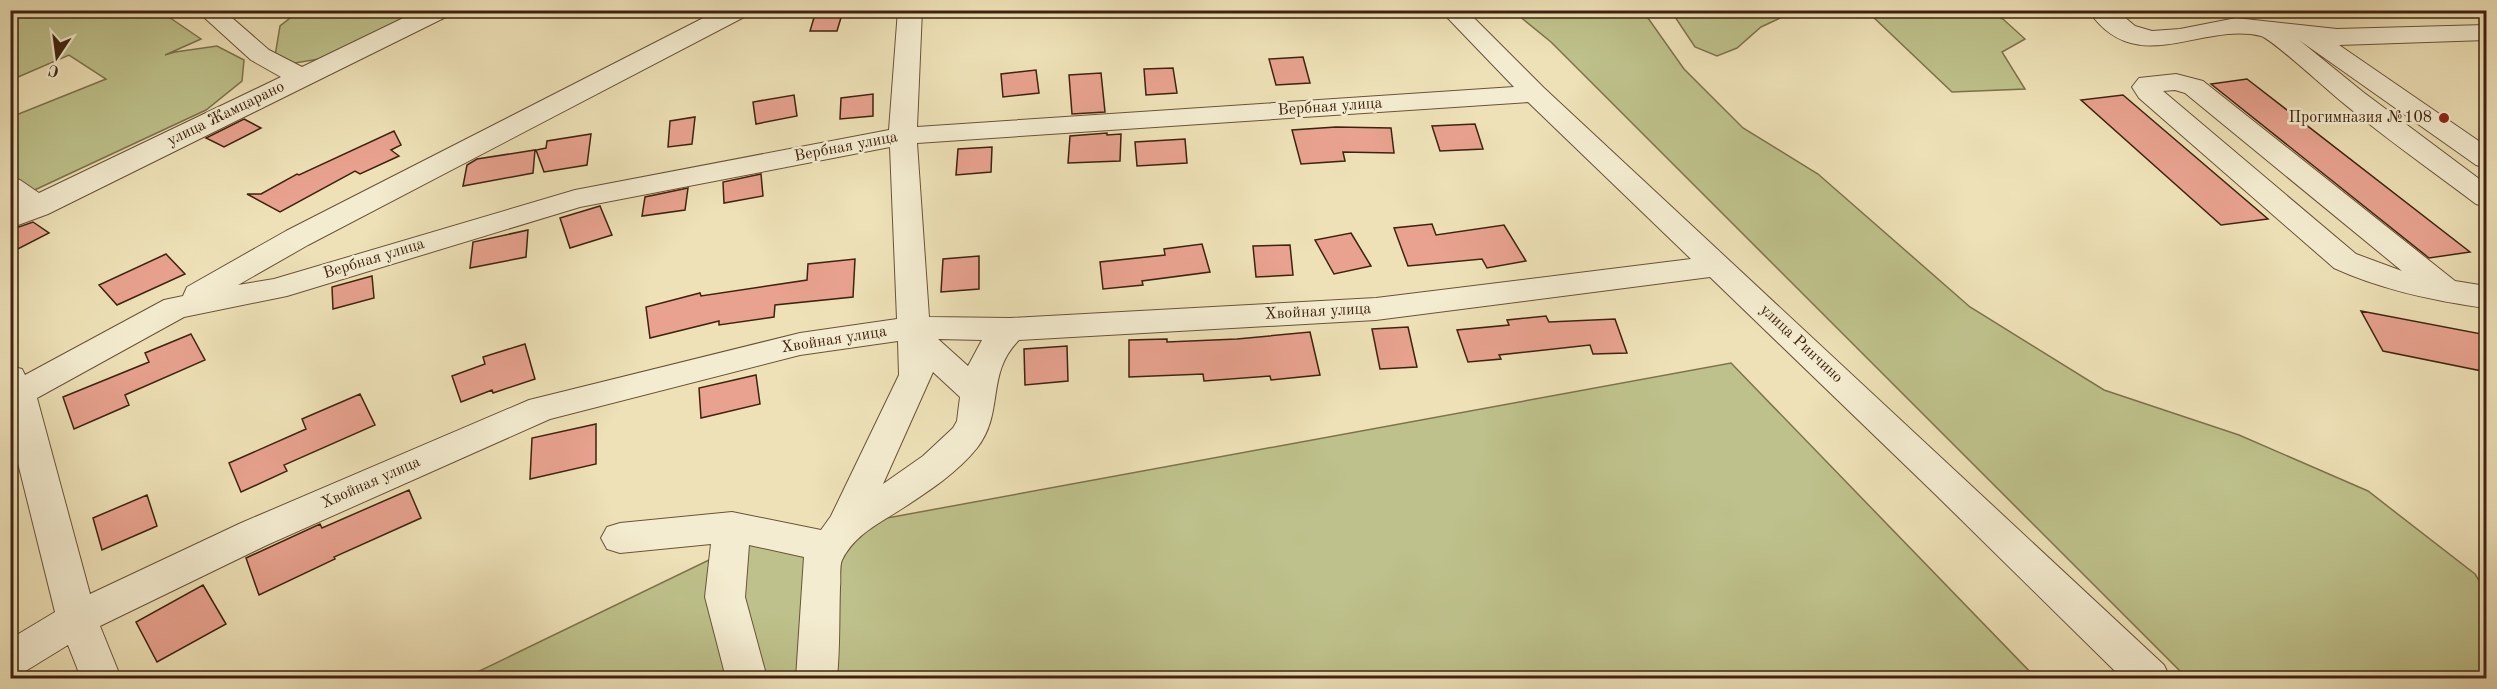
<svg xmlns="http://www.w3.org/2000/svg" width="2497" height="689" viewBox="0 0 2497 689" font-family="'Old Standard TT',serif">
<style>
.green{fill:#bec18b;stroke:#7e724c;stroke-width:1.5}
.building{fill:#e8a28f;stroke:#3e230e;stroke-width:1.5}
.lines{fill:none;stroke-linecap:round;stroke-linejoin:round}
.minor-casing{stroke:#6a5238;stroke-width:2}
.minor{fill:#f4ecd0;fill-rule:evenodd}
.poi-dot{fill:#8f2418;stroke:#f4ecd0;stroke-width:2}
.labels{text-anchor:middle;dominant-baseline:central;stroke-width:5;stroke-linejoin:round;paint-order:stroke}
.street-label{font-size:16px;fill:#3e230e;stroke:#f4ecd0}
.poi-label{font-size:16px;fill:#3e230e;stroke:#f4ecd0;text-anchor:end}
</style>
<rect width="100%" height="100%" fill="#eee1b7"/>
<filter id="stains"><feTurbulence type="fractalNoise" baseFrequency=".00333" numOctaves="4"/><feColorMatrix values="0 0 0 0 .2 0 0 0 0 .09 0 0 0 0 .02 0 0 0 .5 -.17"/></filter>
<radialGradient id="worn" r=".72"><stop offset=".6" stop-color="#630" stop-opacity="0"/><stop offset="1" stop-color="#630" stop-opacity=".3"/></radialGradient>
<path class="green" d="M11 11H160L201 39 165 55 175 52 217 46 244 60 242 81 206 110 11 201V117L106 79 69 55 11 80Z
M299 11H421L319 59 289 64 275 56 280 26Z
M1513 11H1643L1684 69 1743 128 1818 174 1970 307 2104 390 2239 435 2368 491 2475 574 2486 592V678H2187L1551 42Z
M1671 11H1795L1761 27 1737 48 1717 56 1695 47Z
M1838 11H1917L1929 16 1963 17 1978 11H1988L2003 19 2025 39 2002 52 2025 89 1952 92 1871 15 1843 13Z
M1731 363 2036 678H465L740 545Z"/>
<path class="building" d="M816 11H843L837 31H810Z
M1303 57 1310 83 1276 85 1269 59Z
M1173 68 1177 93 1146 95 1144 69Z
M1036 70 1039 93 1003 97 1001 74Z
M1101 73 1105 112 1072 114 1069 75Z
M2247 79 2470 252 2429 258 2211 84Z
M873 94V116L840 119 841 98Z
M794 95 797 116 756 124 753 102Z
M2123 95 2268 219 2221 225 2081 100Z
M695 117 692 144 668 147 670 121Z
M244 119 261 128 224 147 206 138Z
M1475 124 1483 149 1440 151 1432 126Z
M1336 127 1391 128 1394 153 1343 152 1345 161 1301 164 1292 130Z
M394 131 401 145 391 150 399 156 360 174 355 171 280 212 247 194H261L297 174 299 175Z
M1107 133V135L1121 134 1120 161 1068 163 1070 136Z
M591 134 587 165 544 172 536 150 546 148 547 141Z
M1185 139 1187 163 1137 166 1135 142Z
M992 147 991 172 956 175 958 149Z
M535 150 533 173 463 186 467 165 477 159Z
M761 174 763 196 724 203 723 182Z
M688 188 685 210 642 216 645 197Z
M600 206 612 235 570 248 560 218Z
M33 222 49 233 10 253V230Z
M1432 224 1436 235 1504 225 1526 261 1487 268 1482 259 1408 266 1394 228Z
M528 230 526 257 470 268 473 242Z
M1351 233 1371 266 1334 274 1315 240Z
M1202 244 1210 272 1142 281 1143 285 1103 289 1100 262 1165 255 1164 249Z
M1290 245 1293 275 1256 277 1253 246Z
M166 254 185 274 117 305 99 285Z
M979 256V289L941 292 943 259Z
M855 259 853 297 775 305 774 317 719 325V321L650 338 646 307 700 293 701 296 807 280 808 264Z
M372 276 374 298 333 309 332 287Z
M2361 311 2487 335V372L2383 351Z
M1546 316 1549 322 1615 319 1627 353 1593 354 1590 345 1499 355 1501 359 1468 362 1457 330 1509 325 1507 320Z
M1408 327 1417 367 1380 369 1372 329Z
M1310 332 1320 375 1271 380 1270 376 1204 381 1203 374 1129 377V340L1167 339V342L1237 339Z
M191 334 205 360 125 395 129 405 74 429 63 397 149 362 145 353Z
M525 344 535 379 493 393 492 390 461 402 452 376 485 364 483 357Z
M1067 346 1068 381 1025 385 1024 349Z
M756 375 760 404 701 418 699 388Z
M360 394 375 425 284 465 287 471 241 492 229 463 306 429 302 419Z
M596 424V464L530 479 532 438Z
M409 490 421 518 334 557 335 559 259 595 246 558 320 524 322 528Z
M147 495 157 526 102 550 93 518Z
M203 585 226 624 157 662 136 622Z"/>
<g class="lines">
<defs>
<path id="minor" d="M196 10H223L269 50 302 67 420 10H453L450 15 48 214 10 228V207L16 205 10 201V177L20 180 39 193 281 77 251 60Z
M719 10H751L748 15 308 245 238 285 274 279 575 190 889 130 898 10H922L917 127 1514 87 1440 10H1466L1544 88 2164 665 2170 678H2122L1935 494 1710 277 1376 320 1019 340C985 374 1005 412 977 448 958 472 929 491 903 508 880 523 855 534 842 560 839 567 841 579 840 587 839 618 840 648 837 678H796L804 557 749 545 745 597 767 678H726L705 597 711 544 620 553 607 549 601 538 607 527 620 523 732 512 821 530 831 516 899 375 898 341 800 355 550 419 267 545 100 626 121 678H81L68 645 24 672 10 677V639L55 612 10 431V366L22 369 25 375 164 300 183 296 187 287 286 231ZM1528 102 1691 259 1376 298 1010 318 929 317 917 143ZM890 147 897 319 800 333 529 400 241 523 90 594 37 398 184 317 287 296 580 207ZM938 339 982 340 968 366ZM933 372 960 397 957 421 953 428 923 456 883 484Z
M2088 10H2116L2135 26 2152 31 2180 29 2236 18 2337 29 2486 25V40L2339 45 2486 146V168L2476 165 2299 40 2363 92 2486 184V207L2476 204C2431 170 2385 138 2342 102 2328 91 2272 39 2261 36 2201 21 2136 81 2088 10Z
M2176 74 2203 81 2455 281 2486 286V308C2435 301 2382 290 2334 268L2139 98 2132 87 2139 78ZM2175 90 2185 93 2402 271 2356 254 2163 91Z"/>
</defs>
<use href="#minor" class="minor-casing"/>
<use href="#minor" class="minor"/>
</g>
<circle class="poi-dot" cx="2444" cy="118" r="6"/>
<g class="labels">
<g class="street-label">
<text transform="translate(1330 107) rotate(-4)">Вербная улица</text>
<text transform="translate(226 114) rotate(-26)">улица Жамцарано</text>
<text transform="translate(846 147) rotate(-11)">Вербная улица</text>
<text transform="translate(374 259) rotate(-17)">Вербная улица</text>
<text transform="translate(1318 312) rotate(-3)">Хвойная улица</text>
<text transform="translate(834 340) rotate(-9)">Хвойная улица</text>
<text transform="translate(1801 344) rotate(43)">улица Ринчино</text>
<text transform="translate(371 483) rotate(-24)">Хвойная улица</text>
</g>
<g class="poi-label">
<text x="2432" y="118">Прогимназия №108</text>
</g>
</g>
<rect width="2497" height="689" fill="none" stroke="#eee1b7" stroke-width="36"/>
<rect x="12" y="12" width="2473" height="665" fill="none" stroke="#3e230e" stroke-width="3"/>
<rect x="18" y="18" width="2461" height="653" fill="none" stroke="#3e230e" stroke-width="1.5"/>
<g transform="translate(57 57) rotate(193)" stroke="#f4ecd0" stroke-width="4.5" paint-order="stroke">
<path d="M0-4.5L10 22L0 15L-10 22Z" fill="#3e230e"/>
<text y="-9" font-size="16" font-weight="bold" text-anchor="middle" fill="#3e230e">С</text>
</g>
<rect width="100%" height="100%" filter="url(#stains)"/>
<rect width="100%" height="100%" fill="url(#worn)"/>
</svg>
